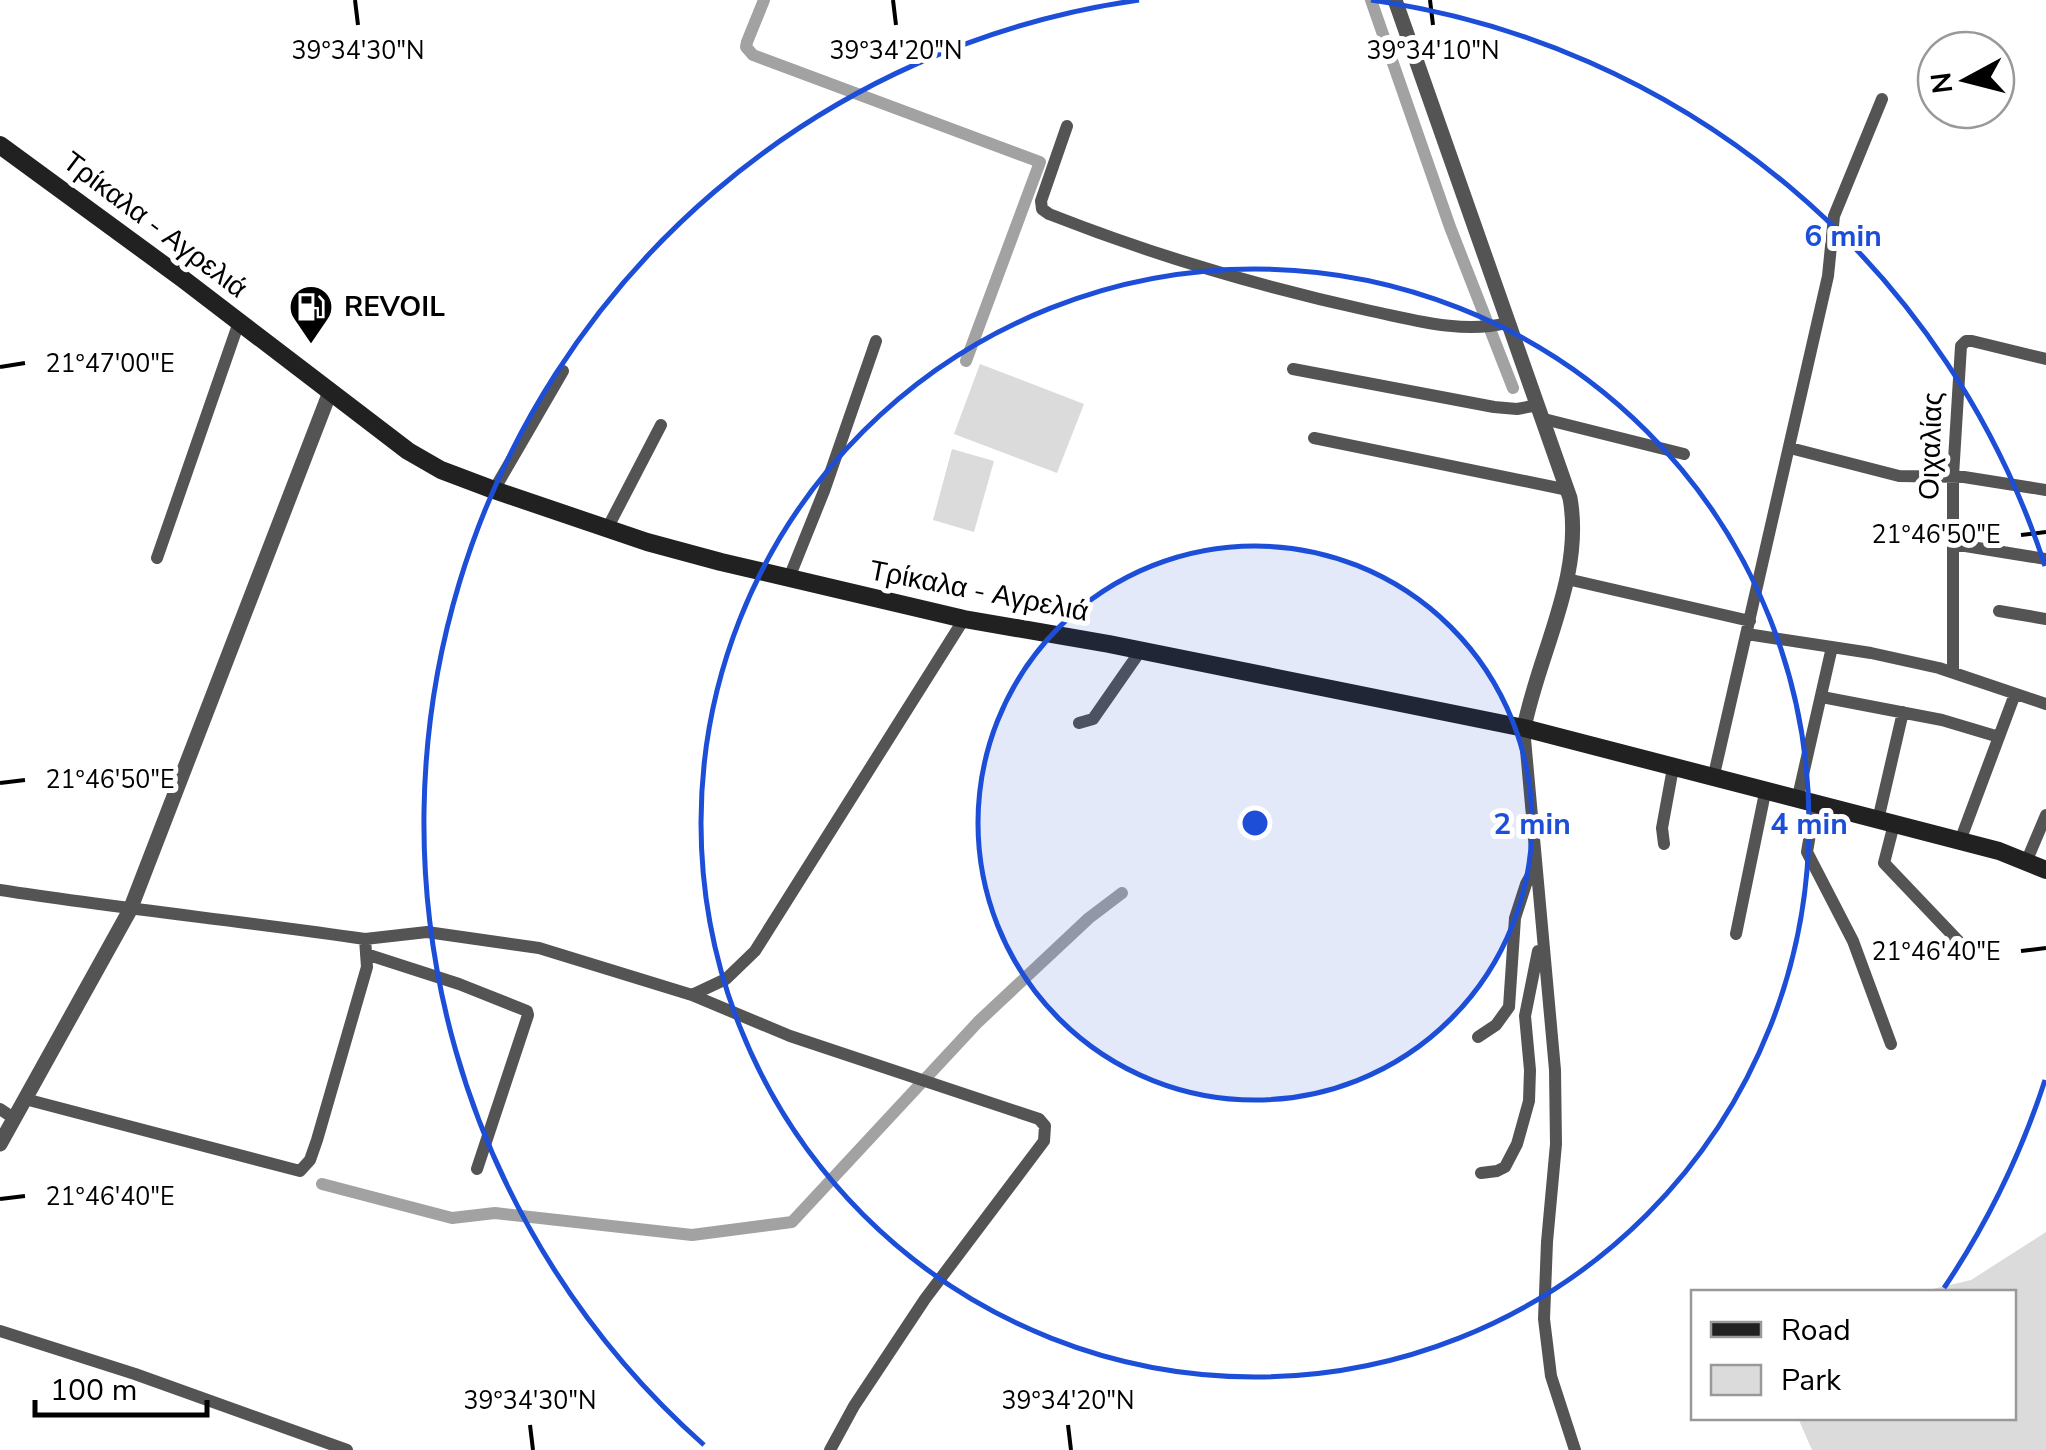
<svg xmlns="http://www.w3.org/2000/svg" width="2046" height="1450" viewBox="0 0 2046 1450" font-family="'Nunito Sans',sans-serif">
<style>
.green{fill:#dbdbdb}
.lines{fill:none;stroke-linecap:round;stroke-linejoin:round}
.canal{stroke:#a2a2a2;stroke-width:12}
.minor{stroke:#545454;stroke-width:12}
.tertiary{stroke:#545454;stroke-width:15}
.secondary{stroke:#212121;stroke-width:18}
.ticks{fill:none;stroke:#000;stroke-width:4}
.ring{fill:none;stroke:#1d4ed8;stroke-width:5}
.labels{text-anchor:middle;dominant-baseline:central;stroke-width:10;stroke-linejoin:round;paint-order:stroke}
.street-label{font-size:28px;fill:#000;stroke:#fff}
.poi-label{font-size:28px;font-weight:bold;fill:#000;stroke:#fff;text-anchor:start}
.ticks-label{font-size:25px;text-anchor:middle;fill:#000;stroke:#fff;stroke-width:10;stroke-linejoin:round;paint-order:stroke}
.centre{fill:#1d4ed8;stroke:#fff;stroke-width:5}
.ring-label{font-size:30px;text-anchor:middle;font-weight:bold;fill:#1d4ed8;stroke:#fff;stroke-width:10;stroke-linejoin:round;paint-order:stroke}
</style>
<rect width="100%" height="100%" fill="#fff"/>
<path class="green" d="M980 364 1084 404 1057 473 954 434Z
M952 449 994 461 974 532 933 520Z
M2046 1232V1450H1812L1798 1418H2014V1292H1920L1971 1280Z"/>
<g class="lines">
<path class="canal" d="M764 0 747 42 746 47 753 55 1040 162 966 361
M1371 0 1450 227 1513 388
M322 1184 452 1218 495 1213 692 1235 792 1222 978 1022 1089 918 1122 893"/>
<path class="minor" d="M1067 126 1041 201 1042 209 1049 214C1153 255 1261 287 1371 311 1415 320 1462 334 1507 323
M1293 369 1494 407 1517 409 1538 405
M1544 419 1684 454
M1314 438 1568 490
M1790 448 1899 476 1964 477 2046 490
M494 490 563 371
M607 529 661 425
M1953 544 2046 559
M157 558 239 322
M789 578 824 491 876 341
M1567 579 1750 621
M1999 611 2046 619
M1747 634 1871 653 1939 668 2046 704
M1953 671V476L1961 346 1966 341H1972L2046 359
M1822 697 1942 720 1999 737
M1079 723 1093 719 1141 650
M1524 728 1555 1070 1556 1144 1547 1242 1544 1319 1551 1376 1575 1450
M1713 779 1828 276 1834 216 1882 99
M1797 801 1832 647
M1815 805 1807 852 1853 941 1891 1044
M1878 820 1903 712
M1894 824 1884 863 1964 947
M1960 841 2015 694
M1664 844 1662 828 1673 768
M2027 860 2046 815
M0 890C121 909 243 921 365 939
M1736 934 1765 793
M366 954 459 984 527 1011 528 1015 477 1169
M692 995 726 979 755 951 964 619
M1478 1037 1496 1025 1509 1007 1515 918 1526 884 1536 866
M25 1099 300 1171 310 1160 317 1140 367 967 365 939 427 932 539 948 692 995 790 1036 1039 1119 1045 1126 1044 1141 925 1299 854 1406 830 1450
M0 1109 15 1119
M1481 1173 1497 1171 1505 1167 1517 1144 1529 1101 1530 1070 1525 1016 1538 951
M0 1331 135 1374 347 1450"/>
<path class="tertiary" d="M1395 0 1570 498C1584 576 1539 652 1524 728
M0 1144 130 910 330 392"/>
<path class="secondary" d="M0 145 183 279 408 451 441 470 494 490 647 542 721 562 964 619 1109 644 1524 728 1999 851 2046 870"/>
</g>
<path class="ticks" d="M355 0 358 25M893 0 896 25M1430 0 1433 25M0 367 25 363M2021 535 2046 532M0 783 25 780M2021 951 2046 948M0 1199 25 1196M530 1425 533 1450M1068 1425 1071 1450"/>
<circle cx="1255" cy="823" r="277" fill="#1d4ed8" fill-opacity=".12"/>
<g class="ring">
<circle cx="1255" cy="823" r="277"/>
<circle cx="1255" cy="823" r="554"/>
<path d="M2045 1080A831 831 0 0 1 1944 1288M704 1445A831 831 0 0 1 1139 0M1371 0A831 831 0 0 1 2045 566"/>
</g>
<defs>
<symbol id="fuel-pin" viewBox="-11 -11 22 30"><path d="M0 17L-7.5 6A9.5 9.5 0 1 1 7.5 6Z" fill="#000" stroke="#fff"/><path d="M-5.5-6h7V0h2V4h1.3V-2.5L3-4.5l.8-.8L6-3V5H2.5V1h-1V6h-7ZM-4.2-4.7v3.2H.2V-4.7Z" fill="#fff"/></symbol>
</defs>
<g fill-rule="evenodd">
<use href="#fuel-pin" x="286" y="282" width="50" height="68"/>
</g>
<g class="labels">
<g class="street-label">
<text transform="translate(155 225) rotate(37)">Τρίκαλα - Αγρελιά</text>
<text transform="translate(1931 446) rotate(-88)">Οιχαλίας</text>
<text transform="translate(979 591) rotate(11)">Τρίκαλα - Αγρελιά</text>
</g>
<g class="poi-label">
<text x="344" y="307">REVOIL</text>
</g>
</g>
<g class="ticks-label">
<text x="358" y="59">39°34'30"N</text>
<text x="896" y="59">39°34'20"N</text>
<text x="1433" y="59">39°34'10"N</text>
<text x="110" y="372">21°47'00"E</text>
<text x="1936" y="543">21°46'50"E</text>
<text x="110" y="788">21°46'50"E</text>
<text x="1936" y="960">21°46'40"E</text>
<text x="110" y="1205">21°46'40"E</text>
<text x="530" y="1409">39°34'30"N</text>
<text x="1068" y="1409">39°34'20"N</text>
</g>
<circle cx="1255" cy="823" r="15" class="centre"/>
<g class="ring-label">
<text x="1843" y="246">6 min</text>
<text x="1532" y="834">2 min</text>
<text x="1809" y="834">4 min</text>
</g>
<rect x="1691" y="1290" width="325" height="130" fill="#ffffff" stroke="#999999" stroke-width="2.5"/>
<rect x="1711" y="1322" width="50" height="15" fill="#212121" stroke="#999999" stroke-width="2.5"/>
<text x="1781" y="1340" font-size="30" fill="#000000">Road</text>
<rect x="1711" y="1365" width="50" height="30" fill="#dbdbdb" stroke="#999999" stroke-width="2.5"/>
<text x="1781" y="1390" font-size="30" fill="#000000">Park</text>
<g transform="translate(1966 80) rotate(263)"><circle r="48" fill="#ffffff" stroke="#999999" stroke-width="2.5"/>
<path d="M0-8L18 38L0 25L-18 38Z" fill="#000000"/>
<text y="-15" font-size="28" font-weight="bold" text-anchor="middle" fill="#000000">N</text>
</g>
<path d="M35 1400v15h172v-15" fill="none" stroke="#000000" stroke-width="5"/>
<text x="50" y="1400" font-size="30" fill="#000000" stroke="#ffffff" stroke-width="8" paint-order="stroke">100 m</text>
</svg>
